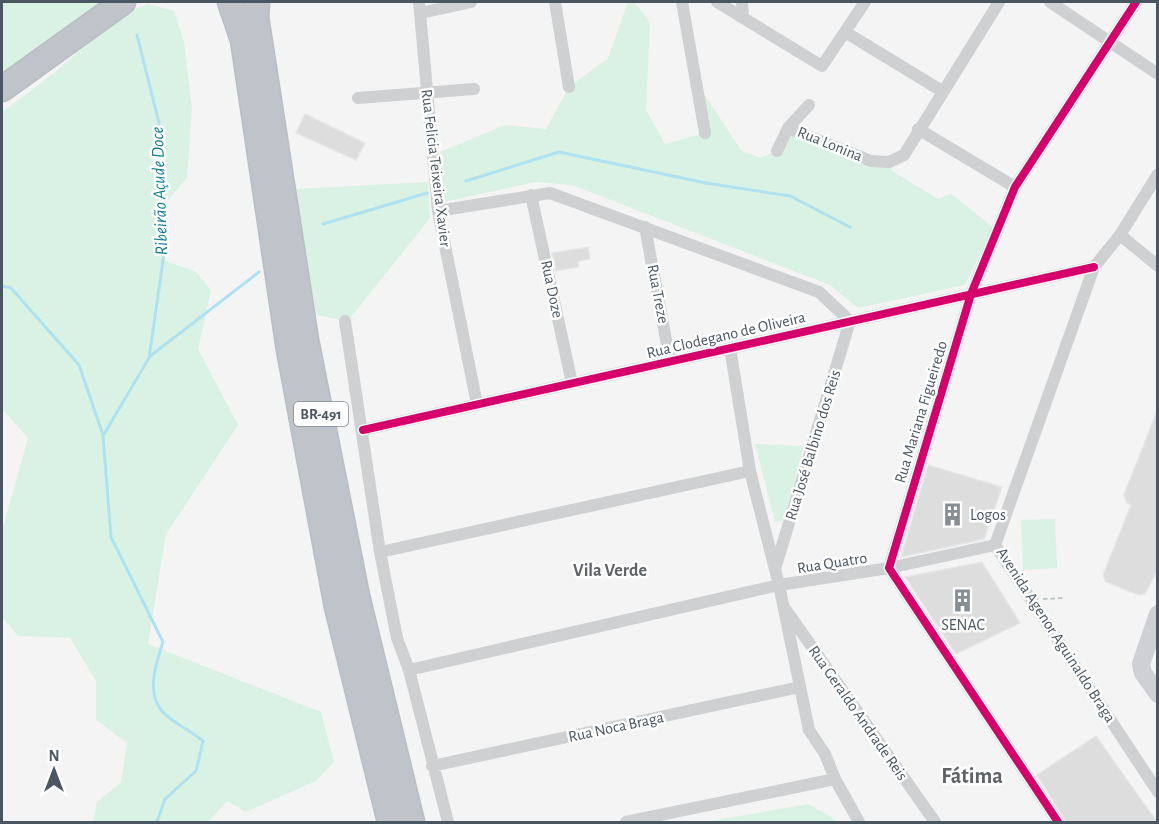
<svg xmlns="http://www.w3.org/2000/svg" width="1159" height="824" viewBox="0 0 1159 824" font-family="'Alegreya Sans',sans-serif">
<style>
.green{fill:#d9f2e3}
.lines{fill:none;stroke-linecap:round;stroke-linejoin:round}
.stream{stroke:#aee2f0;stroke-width:3}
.building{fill:#ddddde;stroke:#e5e6e7;stroke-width:1.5}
.highway-casing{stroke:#b9bec3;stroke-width:27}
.path{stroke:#bcc7c4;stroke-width:2;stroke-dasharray:4.5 3;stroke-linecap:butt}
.street{stroke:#ced0d2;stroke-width:12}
.secondary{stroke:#ced0d4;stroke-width:18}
.highway{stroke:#bec4c9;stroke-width:24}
.cycleway-casing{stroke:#fff;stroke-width:11}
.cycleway{stroke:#d6006c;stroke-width:8}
.labels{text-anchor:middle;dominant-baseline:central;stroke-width:5;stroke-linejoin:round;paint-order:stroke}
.shield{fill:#fff;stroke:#808990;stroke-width:1.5}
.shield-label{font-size:15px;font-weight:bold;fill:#4a5661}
.street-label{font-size:16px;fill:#4a5661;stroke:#fff}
.poi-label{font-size:16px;fill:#4a5661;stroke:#fff;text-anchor:start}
.water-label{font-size:18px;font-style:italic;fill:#0c7c9b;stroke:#fff}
.neighbourhood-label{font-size:18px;font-weight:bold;fill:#5f6368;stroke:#fff}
.district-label{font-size:22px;font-weight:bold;fill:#5f6368;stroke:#fff}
</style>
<rect width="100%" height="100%" fill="#f4f4f4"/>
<path class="green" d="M2 2H101L59 35 2 73Z
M628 2H634L650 22 646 110 665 144 705 133 704 94 741 150 760 158 777 151 788 128 889 162 892 171 938 199 951 194 993 227 965 285 858 308 830 285 572 185 535 182 444 202 440 152 505 125 546 129 569 87 608 58Z
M148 4 174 11 184 42 192 109 187 178 162 207 163 260 195 271 211 290 198 349 238 425 166 534 148 644 321 712 334 762 316 781 246 812 227 801 208 822H93L97 802 121 782 127 743 96 720V681L70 638 18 636 2 617V531L28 438 2 409V112L54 73 121 15Z
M428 182 430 218 352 316 345 321 308 313 294 189Z
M755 444 804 446 783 521 775 522Z
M1055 519 1057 568 1023 570 1021 520Z
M808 804 833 818 836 822H706Z"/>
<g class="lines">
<path class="stream" d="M137 35 159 123 164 254 149 358 103 436 111 537 163 642C155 667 144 698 168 717 179 726 192 731 203 741L196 771 165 799 157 822
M466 181 559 152 706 183 790 196 850 227
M323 224 427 193
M2 286 11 288 79 365 103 435
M149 357 259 272"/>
</g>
<path class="building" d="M305 114 365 143 356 160 296 133Z
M588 247 590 259 578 261 579 267 556 271 552 253Z
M1157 411 1158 569 1145 594 1139 595 1106 582 1103 575 1131 505 1127 503 1124 495Z
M928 465 1002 487 984 539 901 557Z
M982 562 1020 623 956 654 905 577Z
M1096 736 1157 822H1066L1037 775Z"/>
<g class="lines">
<defs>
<path id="highway" d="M230 2 243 40 289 350 337 607 390 822
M257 2 256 17 306 340 357 596 412 822
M2 89 123 2"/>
</defs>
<use href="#highway" class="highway-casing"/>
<path class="path" d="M1043 599 1064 598"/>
<path class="street" d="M419 2 438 211 477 404
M555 2 569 87
M682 2 705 133
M717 2 822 66 865 2
M742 2 743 18
M1050 2 1158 74
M421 13 471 2
M845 32 942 91
M358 98 474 89
M788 128 871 161 889 162 904 155 999 2
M918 129 1015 187
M777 151 788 128 809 105
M1158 174 1120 235 1094 267 995 545 1158 792
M531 195 572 383
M438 211 550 193 819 292 850 321 775 569
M645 227 670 361
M1120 235 1158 266
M345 321 380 552 397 638 409 670 448 822
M730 348 750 471 779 585 809 730 825 754 835 779 859 822
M363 430 1094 267
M380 552 750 471
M786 610 935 822
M409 670 779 585 889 568 995 545
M432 766 800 687
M626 822 835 779
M1058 822 889 568 971 294 1015 187 1136 2"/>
<path class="secondary" d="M1158 614 1141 664 1143 673 1158 694"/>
<use href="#highway" class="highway"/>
<defs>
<path id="cycleway" d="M363 430 1094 267
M1058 822 889 568 971 294 1015 187 1136 2"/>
</defs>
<use href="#cycleway" class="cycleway-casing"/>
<use href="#cycleway" class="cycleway"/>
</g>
<defs>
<symbol id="building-bare" viewBox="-9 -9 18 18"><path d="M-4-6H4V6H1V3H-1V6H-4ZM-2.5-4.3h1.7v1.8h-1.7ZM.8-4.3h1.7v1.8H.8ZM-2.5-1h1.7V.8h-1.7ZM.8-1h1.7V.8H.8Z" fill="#868d94" stroke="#fff" stroke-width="2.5" paint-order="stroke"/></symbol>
</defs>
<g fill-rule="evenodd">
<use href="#building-bare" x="936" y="498" width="33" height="33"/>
<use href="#building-bare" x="946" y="584" width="33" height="33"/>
</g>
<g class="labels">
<rect class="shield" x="294" y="402" width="54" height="24" rx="4.5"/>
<g class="shield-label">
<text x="321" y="414">BR-491</text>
</g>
<g class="street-label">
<text transform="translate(830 144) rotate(22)">Rua Lonina</text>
<text transform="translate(436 168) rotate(83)">Rua Felicia Teixeira Xavier</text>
<text transform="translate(552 289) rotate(78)">Rua Doze</text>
<text transform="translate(658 294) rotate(79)">Rua Treze</text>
<text transform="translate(726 335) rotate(-13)">Rua Clodegano de Oliveira</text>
<text transform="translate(921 412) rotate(-73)">Rua Mariana Figueiredo</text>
<text transform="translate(813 445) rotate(-73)">Rua José Balbino dos Reis</text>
<text transform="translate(832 563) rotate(-9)">Rua Quatro</text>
<text transform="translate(1056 635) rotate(57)">Avenida Agenor Aguinaldo Braga</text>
<text transform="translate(858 713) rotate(55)">Rua Geraldo Andrade Reis</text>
<text transform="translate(616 727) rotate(-12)">Rua Noca Braga</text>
</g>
<g class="poi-label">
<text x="970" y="515">Logos</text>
<text x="963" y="625" text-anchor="middle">SENAC</text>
</g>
<g class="water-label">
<text transform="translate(160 191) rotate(-92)">Ribeirão Açude Doce</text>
</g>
<g class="neighbourhood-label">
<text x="610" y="571">Vila Verde</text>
</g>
<g class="district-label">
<text x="972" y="776">Fátima</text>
</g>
</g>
<rect width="1159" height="824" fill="none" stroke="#4a5661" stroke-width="6"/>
<g transform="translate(54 770)" stroke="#ffffff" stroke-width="4.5" paint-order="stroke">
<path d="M0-4.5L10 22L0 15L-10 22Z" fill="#4a5661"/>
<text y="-9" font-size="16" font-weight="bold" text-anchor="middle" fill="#4a5661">N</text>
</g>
</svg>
